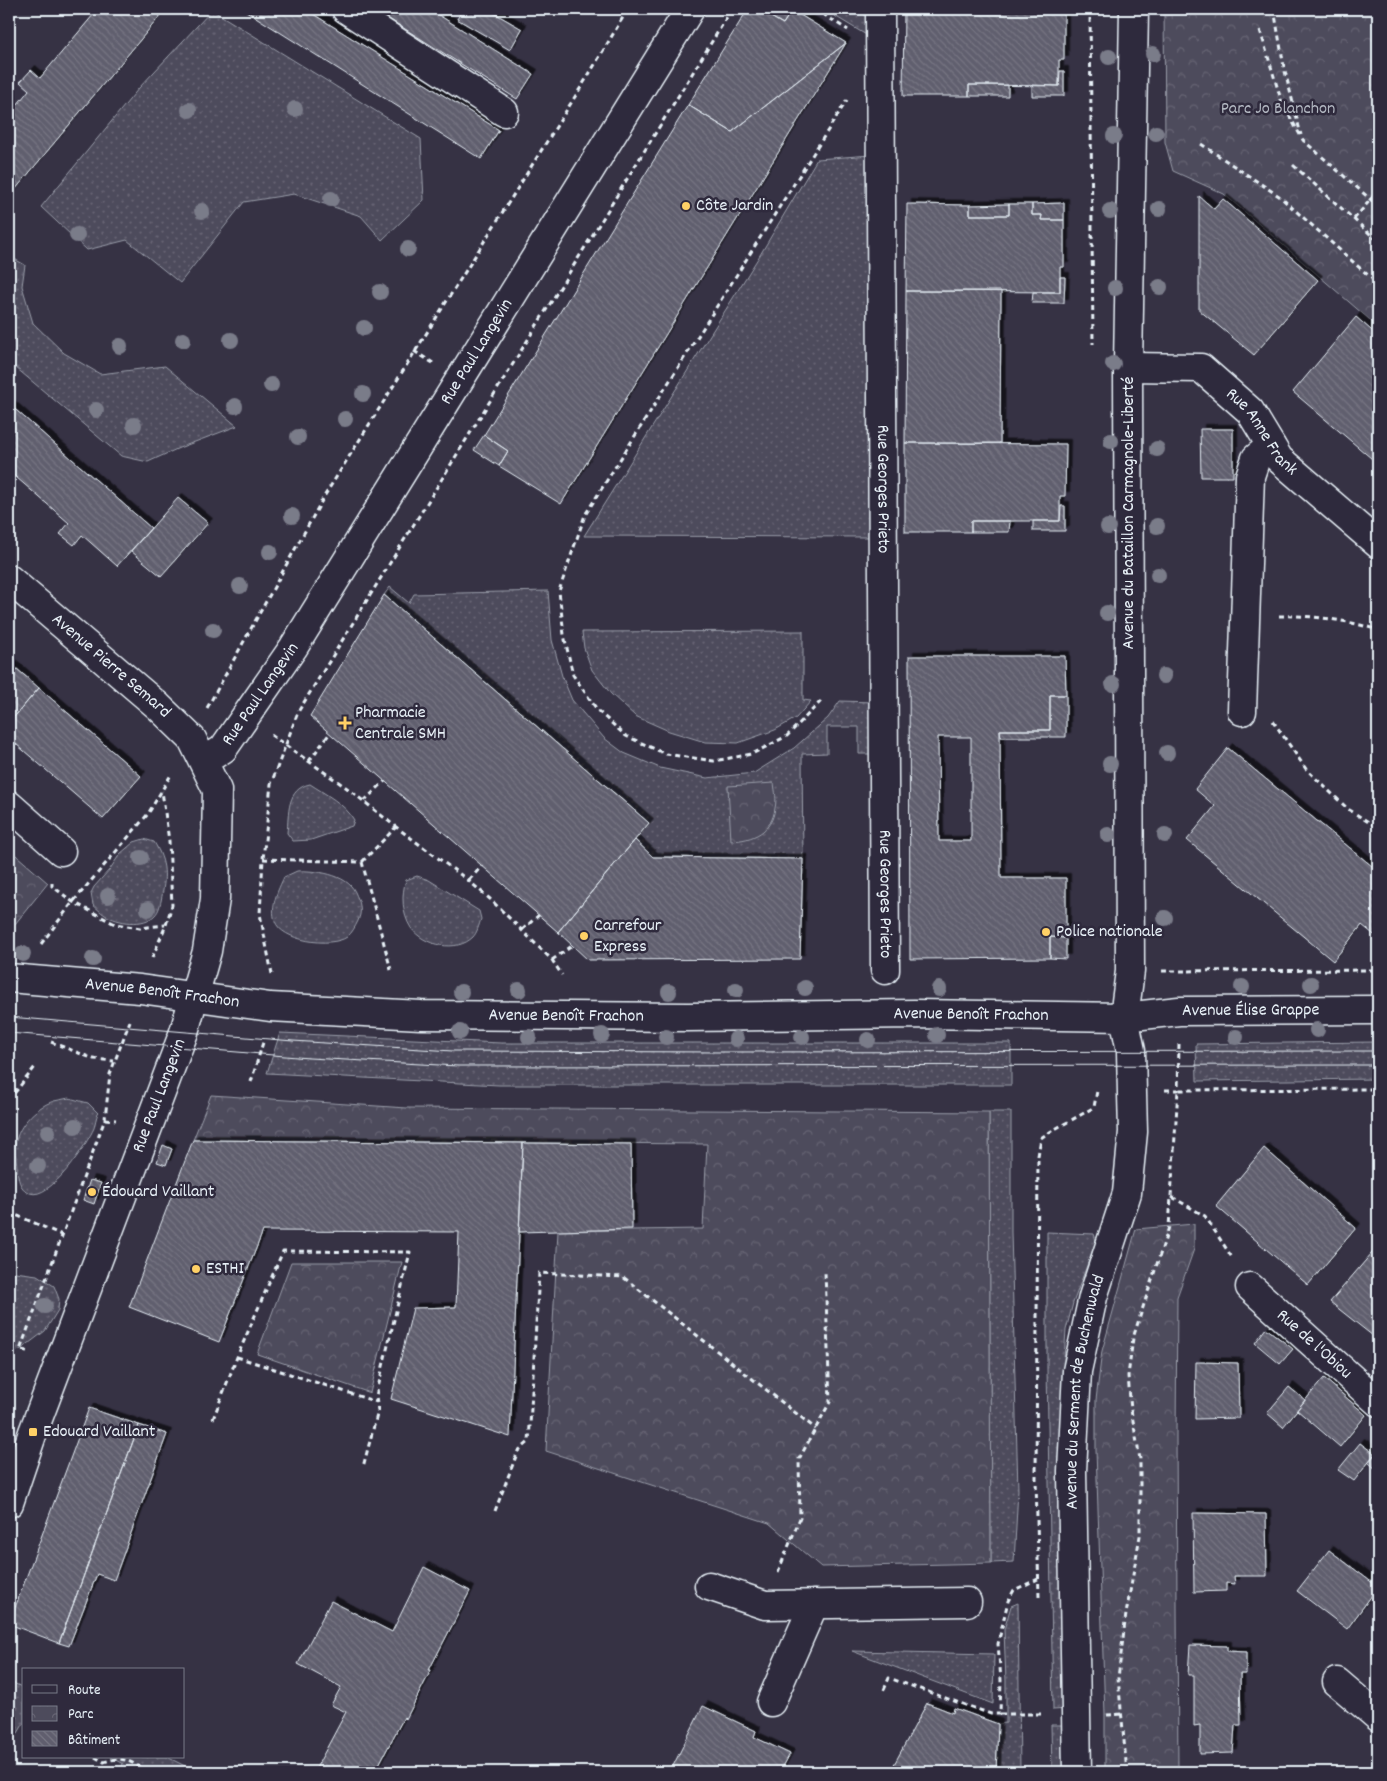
<svg xmlns="http://www.w3.org/2000/svg" width="1387" height="1781" viewBox="0 0 1387 1781" font-family="Dekko,sans-serif">
<style>
.grass{fill:url(#grass-dots);stroke:#9a9eaa}
.park{fill:url(#park-crowns);stroke:#9a9eaa}
.building{fill:url(#building-back-hatch);stroke:#e8f1f8;fill-rule:evenodd;filter:url(#shadow)}
.lines{fill:none;stroke-linecap:round;stroke-linejoin:round}
.minor-casing{stroke:#e8f1f8;stroke-width:31}
.major-casing{stroke:#e8f1f8;stroke-width:31}
.path{stroke:#e8f1f8;stroke-width:3;stroke-dasharray:5 4;stroke-linecap:butt}
.minor{stroke:#2f2a3d;stroke-width:28}
.major{stroke:#2f2a3d;stroke-width:28}
.tram{stroke:#e8f1f8;stroke-width:1}
.tree{fill:#7a7b89}
.poi-dot{fill:#ffd166;stroke:#2f2a3d;stroke-width:2}
.labels{text-anchor:middle;dominant-baseline:central;stroke-width:5;stroke-linejoin:round;paint-order:stroke}
.park-label{font-size:18px;fill:#b2b7c1;stroke:#2f2a3d}
.poi-label{font-size:18px;fill:#e8f1f8;stroke:#2f2a3d;text-anchor:start}
.street-label{font-size:18px;fill:#e8f1f8;stroke:#2f2a3d}
</style>
<defs>
<pattern id="grass-dots" width="8" height="8" patternUnits="userSpaceOnUse" patternTransform="scale(1.25)"><rect width="8" height="8" fill="#4d4b5c"/><path d="M2 2h.1M6 6h.1" fill="none" stroke="#676574" stroke-width="1.8" stroke-linecap="round"/></pattern>
<pattern id="park-crowns" width="20" height="18" patternUnits="userSpaceOnUse" patternTransform="scale(1.25)"><rect width="20" height="18" fill="#4d4b5c"/><path d="M2 6a3 3 0 1 1 6 0M12 15a3 3 0 1 1 6 0" fill="none" stroke="#676574"/></pattern>
<pattern id="building-back-hatch" width="6" height="6" patternUnits="userSpaceOnUse" patternTransform="scale(1.25)"><rect width="6" height="6" fill="#605e6e"/><path d="M-1 5l2 2M0 0l6 6M5-1l2 2" fill="none" stroke="#777683"/></pattern>
<filter id="shadow"><feDropShadow dx="4.5" dy="-4.5" stdDeviation="0" flood-color="#0009"/></filter>
</defs>
<rect width="100%" height="100%" fill="#363244"/>
<filter id="ink" filterUnits="userSpaceOnUse"><feTurbulence type="fractalNoise" baseFrequency=".02" numOctaves="2"/><feDisplacementMap in="SourceGraphic" scale="10" xChannelSelector="R" yChannelSelector="G"/><feConvolveMatrix kernelMatrix="1 2 1 2 8 2 1 2 1" color-interpolation-filters="sRGB"/></filter>
<g filter="url(#ink)">
<path class="grass" d="M830 9H872L873 39 828 12Z
M212 10 421 139 424 200 382 240 361 216 294 194 244 202 180 283 127 240 87 250 41 207 139 88Z
M871 155 872 537 584 536 760 255 817 159Z
M9 256 25 265 22 286 33 323 64 353 100 374 165 366 237 426 179 448 148 462 121 456 9 362Z
M390 587 409 603 414 594 548 591 552 640 562 676 572 700 604 738 624 753 660 768 707 778 754 773 794 748 828 718 840 701 873 702V754H859V727H827V753L802 754 803 859 653 857 635 840 649 823 384 595Z
M803 631V700L811 701 796 718 775 730 738 743 705 742 669 731 635 716 611 694 592 670 584 648 582 632Z
M310 784C325 794 345 804 354 820L352 826 311 840 293 841 287 833C289 814 286 789 310 784Z
M144 839 154 842C167 863 166 877 161 901 160 905 159 911 155 915 144 927 118 923 105 915 100 912 97 908 93 905L91 893 94 887 110 869 120 854 134 842Z
M297 871C314 870 347 874 355 892 357 897 360 902 360 906 361 912 360 916 358 921 355 927 352 933 347 937 331 948 281 941 275 921 270 906 278 890 284 877Z
M417 876 429 880 479 911 481 919C479 925 477 933 473 937 457 953 424 946 411 928 402 914 401 895 406 880Z
M280 1033 501 1043H1011V1085H499L267 1073Z
M1378 1042V1079L1197 1081 1196 1044Z
M69 1098 88 1103 98 1113C96 1118 95 1124 94 1128 87 1144 50 1201 30 1193 19 1189 18 1178 17 1168 17 1162 15 1155 15 1149 15 1128 35 1107 54 1101 59 1100 64 1099 69 1098Z
M989 1112H1011V1232L1018 1490 1014 1562 991 1563Z
M1047 1232 1094 1234 1096 1241 1073 1303 1066 1330 1064 1358 1068 1709 1053 1710 1047 1368Z
M15 1272 37 1275 54 1286 59 1299 58 1310 45 1331 20 1350 9 1353V1274Z
M1018 1603 1020 1772H996L998 1724 1006 1723V1681L1004 1630 1011 1606Z
M852 1651 994 1654 993 1704Z
M9 1681 24 1688V1723L9 1748Z
M1051 1725H1067V1772H1052Z
M110 1757H167L191 1769 189 1772H119L123 1764Z"/>
<path class="park" d="M1164 9H1378V327L1224 194 1173 171 1165 142Z
M774 783C775 791 777 800 775 808 772 832 753 840 731 841L728 786Z
M9 849 48 883 15 924 9 923Z
M211 1095 407 1108 989 1112 991 1563 821 1567 769 1523 546 1451 558 1231 703 1229 707 1144 193 1140Z
M1194 1224V1249L1177 1297 1176 1436 1178 1772H1105V1715L1096 1450V1400L1102 1351 1136 1229Z
M291 1262H402L370 1393 257 1354Z"/>
<path class="building" d="M88 9H166L9 197V115L29 90 20 82 31 70 40 78 94 14Z
M243 9H305L499 130 481 159Z
M373 9H429L533 74 517 99Z
M463 9H487L522 29 510 50 457 19Z
M748 9H757L783 24 792 10 846 43 732 132 688 105Z
M757 9H790L792 10 783 24Z
M904 9H1064V60H1059V86L969 85V96H903Z
M846 43 561 504 499 466 508 451 484 435 688 105 732 132Z
M1060 71H1064V96H1032V85L1059 86Z
M969 85H1008V96H969Z
M1199 196 1214 209 1223 199 1318 280 1254 355 1199 310Z
M1064 203V220H1041L1042 215H1032V204Z
M907 204 970 205V215H1009V204H1032V215H1042L1041 220H1064V267H1060V292L906 291Z
M1009 204V215H970V205Z
M1060 277H1065L1064 303H1032L1033 292H1060Z
M906 291H1001L1000 443H905Z
M1356 317 1378 336V464L1293 392Z
M9 404 151 528 117 566 82 535 74 545 60 534 69 523 9 471Z
M1200 429H1233V477H1201Z
M484 435 508 451 499 466 474 450Z
M905 443 1066 444 1065 496H1060V521H971V532H905Z
M178 498 208 523 161 576 131 551Z
M1061 506H1065V531H1033V521H1060Z
M971 521H1010L1009 532H971Z
M384 595 649 823 558 932 310 716Z
M909 656H1065L1066 695H1050V730H1000L1001 878H1066V938L1050 937V958L910 959ZM938 737H971V841H939Z
M9 662 39 688 9 723Z
M39 688 141 776 103 819 9 738V723Z
M1050 695H1066V737H1001L1000 730H1050Z
M1228 748 1378 871V938L1362 925 1333 961 1187 840 1215 806 1195 789Z
M635 840 653 857 803 859 800 959 588 960 558 932Z
M1050 937 1066 938V959L1050 958Z
M193 1140 523 1143 510 1437 391 1399 413 1308 456 1307 459 1232 263 1231 219 1342 129 1307Z
M523 1143 631 1144 632 1229 519 1232Z
M163 1145 172 1149 166 1165 157 1162Z
M1264 1148 1356 1228 1308 1285 1216 1206Z
M90 1180 101 1183 94 1204 83 1200Z
M1378 1246V1340L1330 1302Z
M1266 1328 1293 1349 1280 1364 1255 1343Z
M1196 1362 1238 1363 1239 1418 1195 1419Z
M1324 1378 1366 1415 1340 1447 1297 1410Z
M1289 1387 1305 1400 1283 1427 1267 1413Z
M89 1408 139 1425 59 1643 9 1624Z
M139 1425 167 1434 114 1580 97 1574 69 1646 59 1643Z
M1360 1443 1375 1454 1354 1481 1338 1470Z
M1378 1450V1471L1368 1462Z
M1193 1513 1266 1514 1267 1576H1234L1235 1584 1226 1583V1591L1194 1592Z
M1329 1550 1378 1587 1347 1629 1297 1591Z
M424 1567 470 1591 429 1670H431L406 1719 404 1717 375 1772H314L346 1712 331 1705 341 1687 298 1664 331 1601 392 1632Z
M1190 1645 1227 1646V1651L1246 1652V1674H1240L1241 1725H1235L1233 1753 1200 1754V1725L1194 1726V1675H1188Z
M927 1703 953 1713 954 1708 998 1724 996 1772H890Z
M703 1706 756 1731 754 1737 790 1754 780 1772H670Z"/>
<g class="lines">
<defs>
<g id="minor">
<path d="M346 9 504 112"/>
<path id="s1" d="M880 9 885 970"/>
<path id="s2" d="M1128 367 1201 368 1250 411 1279 459 1378 544"/>
<path id="s3" d="M9 579 158 706 192 739 217 790 215 899 207 951 184 1032 33 1432 9 1503"/>
<path d="M1242 711 1250 476 1256 458 1271 446"/>
<path id="s4" d="M204 761 223 749 293 648 690 9"/>
<path d="M9 805 61 851"/>
<path id="s5" d="M9 978 140 989 270 1007 421 1015 688 1017 914 1014 1124 1017 1179 1011 1378 1010"/>
<path id="s6" d="M1250 1287 1378 1402"/>
<path d="M709 1586 765 1605 967 1602"/>
<path d="M1337 1682 1378 1717"/>
<path d="M771 1702 814 1604"/>
</g>
<g id="major">
<path id="s7" d="M1077 1772 1072 1471 1077 1371 1093 1297 1127 1193 1133 1132 1132 1093 1131 1051 1124 1017 1130 971 1128 367 1134 9"/>
</g>
</defs>
<use href="#minor" class="minor-casing"/>
<use href="#major" class="major-casing"/>
<path class="path" d="M815 9 848 30
M1090 9 1093 344
M1274 9 1284 67 1301 135
M1260 30 1282 103 1303 140 1378 206
M1201 144 1279 196 1378 284
M1293 165 1378 241
M1354 219 1378 191
M414 351 433 363
M1279 616C1313 615 1346 620 1378 630
M821 701 787 736 752 754 714 761 666 754 626 736 598 711 573 675 564 635 559 591 585 515 847 100
M207 708 325 495 588 76 628 9
M1273 721 1306 769 1348 809 1378 828
M271 735 347 788 396 827 469 881 490 899 552 960 562 975
M309 761 330 733
M364 801 385 781
M263 859 362 862 391 970
M362 862 396 827
M469 880 482 866
M52 882V886L73 902 115 924 140 928 165 925
M522 930 539 915
M41 944 73 902 148 814 172 773
M152 958 166 925 172 905 169 841 162 791
M552 960 572 946
M1162 971 1378 970
M272 974 260 914 263 859 271 784 298 712 732 9
M51 1042 94 1059 114 1061
M251 1082 264 1039
M1165 1090H1178L1179 1044
M9 1100 35 1067
M105 1119 116 1120
M1172 1197 1205 1216 1233 1259
M9 1212 62 1235
M27 1351 20 1350 105 1119 110 1074 130 1021
M237 1357 377 1402
M213 1419 237 1357 283 1251 410 1252 376 1396 378 1411 363 1467
M495 1511 518 1451 529 1442 539 1273 623 1277 816 1429
M778 1572 800 1518 799 1459 830 1402 825 1272
M1039 1597 1036 1479 1038 1156 1041 1138C1058 1126 1077 1118 1094 1107L1097 1091
M884 1690 889 1678 991 1714H1000L1001 1680 998 1644 1008 1601 1014 1590 1038 1579
M1000 1714H1044
M1107 1715 1122 1714
M95 1757 104 1762C124 1755 131 1762 147 1772
M1127 1772 1118 1678 1126 1614 1140 1536V1459L1131 1410 1128 1376 1133 1338 1169 1227 1178 1090 1378 1089"/>
<use href="#minor" class="minor"/>
<use href="#major" class="major"/>
<path class="tram" d="M9 1017 293 1041 453 1051 722 1052 1378 1051
M9 1033 309 1058 458 1066 1378 1065"/>
</g>
<g class="tree">
<circle cx="1153" cy="54" r="8"/>
<circle cx="1109" cy="57" r="8"/>
<circle cx="295" cy="109" r="8"/>
<circle cx="189" cy="110" r="8"/>
<circle cx="1156" cy="133" r="8"/>
<circle cx="1114" cy="136" r="8"/>
<circle cx="331" cy="199" r="8"/>
<circle cx="1159" cy="209" r="8"/>
<circle cx="202" cy="211" r="8"/>
<circle cx="1110" cy="211" r="8"/>
<circle cx="77" cy="235" r="8"/>
<circle cx="408" cy="249" r="8"/>
<circle cx="1160" cy="287" r="8"/>
<circle cx="1115" cy="288" r="8"/>
<circle cx="380" cy="292" r="8"/>
<circle cx="364" cy="328" r="8"/>
<circle cx="183" cy="340" r="8"/>
<circle cx="231" cy="340" r="8"/>
<circle cx="120" cy="346" r="8"/>
<circle cx="1113" cy="364" r="8"/>
<circle cx="271" cy="385" r="8"/>
<circle cx="363" cy="394" r="8"/>
<circle cx="235" cy="406" r="8"/>
<circle cx="96" cy="410" r="8"/>
<circle cx="345" cy="419" r="8"/>
<circle cx="134" cy="425" r="8"/>
<circle cx="298" cy="437" r="8"/>
<circle cx="1111" cy="441" r="8"/>
<circle cx="1157" cy="449" r="8"/>
<circle cx="292" cy="516" r="8"/>
<circle cx="1157" cy="526" r="8"/>
<circle cx="1108" cy="527" r="8"/>
<circle cx="270" cy="552" r="8"/>
<circle cx="1158" cy="575" r="8"/>
<circle cx="240" cy="586" r="8"/>
<circle cx="1107" cy="613" r="8"/>
<circle cx="213" cy="630" r="8"/>
<circle cx="1164" cy="676" r="8"/>
<circle cx="1113" cy="684" r="8"/>
<circle cx="1167" cy="753" r="8"/>
<circle cx="1110" cy="764" r="8"/>
<circle cx="1108" cy="835" r="8"/>
<circle cx="1165" cy="835" r="8"/>
<circle cx="141" cy="858" r="8"/>
<circle cx="108" cy="896" r="8"/>
<circle cx="148" cy="909" r="8"/>
<circle cx="1165" cy="918" r="8"/>
<circle cx="23" cy="954" r="8"/>
<circle cx="93" cy="959" r="8"/>
<circle cx="1311" cy="984" r="8"/>
<circle cx="1242" cy="987" r="8"/>
<circle cx="805" cy="988" r="8"/>
<circle cx="939" cy="989" r="8"/>
<circle cx="519" cy="990" r="8"/>
<circle cx="736" cy="990" r="8"/>
<circle cx="461" cy="992" r="8"/>
<circle cx="669" cy="992" r="8"/>
<circle cx="1317" cy="1030" r="8"/>
<circle cx="460" cy="1032" r="8"/>
<circle cx="602" cy="1035" r="8"/>
<circle cx="937" cy="1035" r="8"/>
<circle cx="529" cy="1037" r="8"/>
<circle cx="666" cy="1037" r="8"/>
<circle cx="802" cy="1037" r="8"/>
<circle cx="1236" cy="1037" r="8"/>
<circle cx="736" cy="1039" r="8"/>
<circle cx="868" cy="1040" r="8"/>
<circle cx="75" cy="1126" r="8"/>
<circle cx="48" cy="1132" r="8"/>
<circle cx="38" cy="1166" r="8"/>
<circle cx="45" cy="1306" r="8"/>
</g>
</g>
<g class="poi-dot">
<circle cx="686" cy="206" r="5"/>
<path d="M342.5 715.5h5v5h5v5h-5v5h-5v-5h-5v-5h5z"/>
<circle cx="1046" cy="932" r="5"/>
<circle cx="584" cy="936" r="5"/>
<circle cx="92" cy="1192" r="5"/>
<circle cx="196" cy="1269" r="5"/>
<rect x="28" y="1427" width="10" height="10" rx="2.5"/>
</g>
<g class="labels">
<g class="park-label">
<text x="1278" y="109">Parc Jo Blanchon</text>
</g>
<g class="poi-label">
<text x="696" y="206">Côte Jardin</text>
<text x="355" y="713">Pharmacie<tspan x="355" dy="21">Centrale SMH</tspan></text>
<text x="594" y="926">Carrefour<tspan x="594" dy="21">Express</tspan></text>
<text x="1056" y="932">Police nationale</text>
<text x="102" y="1192">Édouard Vaillant</text>
<text x="206" y="1269">ESTHI</text>
<text x="43" y="1432">Edouard Vaillant</text>
</g>
<g class="street-label">
<text stroke="none"><textPath href="#s4" startOffset="494">Rue Paul Langevin</textPath></text>
<text stroke="none"><textPath href="#s2" startOffset="162">Rue Anne Frank</textPath></text>
<text stroke="none"><textPath href="#s1" startOffset="480">Rue Georges Prieto</textPath></text>
<text transform="translate(1129 513) rotate(-90)">Avenue du Bataillon Carmagnole-Liberté</text>
<text stroke="none"><textPath href="#s3" startOffset="134">Avenue Pierre Semard</textPath></text>
<text stroke="none"><textPath href="#s4" startOffset="89">Rue Paul Langevin</textPath></text>
<text stroke="none"><textPath href="#s1" startOffset="885">Rue Georges Prieto</textPath></text>
<text stroke="none"><textPath href="#s5" startOffset="154">Avenue Benoît Frachon</textPath></text>
<text stroke="none"><textPath href="#s5" startOffset="1244">Avenue Élise Grappe</textPath></text>
<text stroke="none"><textPath href="#s5" startOffset="964">Avenue Benoît Frachon</textPath></text>
<text stroke="none"><textPath href="#s5" startOffset="559">Avenue Benoît Frachon</textPath></text>
<text transform="translate(160 1096) rotate(-69)">Rue Paul Langevin</text>
<text stroke="none"><textPath href="#s6" startOffset="86">Rue de l'Obiou</textPath></text>
<text stroke="none"><textPath href="#s7" startOffset="381">Avenue du Serment de Buchenwald</textPath></text>
</g>
</g>
<rect width="1387" height="1781" fill="none" stroke="#2f2a3d" stroke-width="30"/>
<rect x="15" y="15" width="1357" height="1751" fill="none" stroke="#e8f1f8" stroke-width="2" filter="url(#ink)"/>
<rect x="22" y="1668" width="162" height="90" fill="#2f2a3d" stroke="#797a88"/>
<rect x="32" y="1685" width="25" height="8" fill="#2f2a3d" stroke="#797a88"/>
<text x="68" y="1694" font-size="15" fill="#e8f1f8">Route</text>
<rect x="32" y="1706" width="25" height="15" fill="url(#park-crowns)" stroke="#797a88"/>
<text x="68" y="1718" font-size="15" fill="#e8f1f8">Parc</text>
<rect x="32" y="1731" width="25" height="15" fill="url(#building-back-hatch)" stroke="#797a88"/>
<text x="68" y="1744" font-size="15" fill="#e8f1f8">Bâtiment</text>
</svg>
